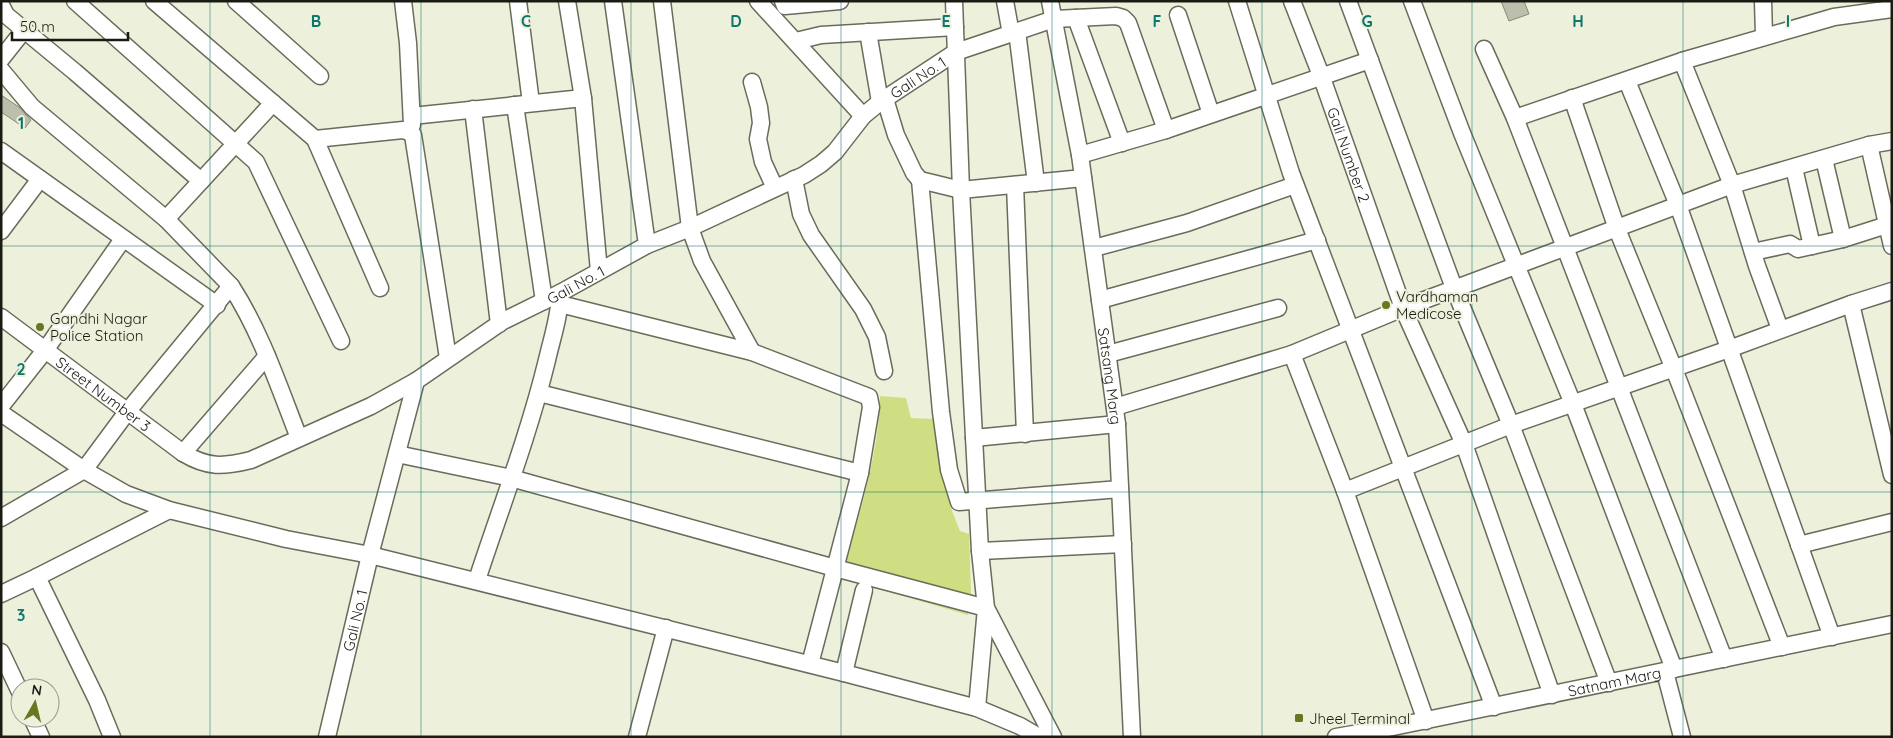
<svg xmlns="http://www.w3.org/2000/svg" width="1893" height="738" viewBox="0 0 1893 738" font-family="Quicksand,sans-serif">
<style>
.green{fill:#cfde82}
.building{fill:#bbbfab;stroke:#858976}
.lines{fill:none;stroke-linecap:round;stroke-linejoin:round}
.minor-casing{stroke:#686c5a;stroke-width:19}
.minor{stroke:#fff;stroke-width:16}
.grid{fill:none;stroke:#0f766e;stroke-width:1;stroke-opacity:0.55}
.poi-dot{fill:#6b7621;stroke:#edf1dc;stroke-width:2}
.labels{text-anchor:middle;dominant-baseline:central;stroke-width:4;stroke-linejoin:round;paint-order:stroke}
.street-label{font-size:15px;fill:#1a1c14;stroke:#edf1dc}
.poi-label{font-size:15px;fill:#1a1c14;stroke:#edf1dc;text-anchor:start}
.grid-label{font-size:16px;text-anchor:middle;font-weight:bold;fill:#0f766e;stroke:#edf1dc;stroke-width:4;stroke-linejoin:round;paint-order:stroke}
</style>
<rect width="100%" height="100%" fill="#edf1dc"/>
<path class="green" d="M880 396 906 398 911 418 935 419 952 511 960 531 969 534 971 593 968 615 849 580 843 574C858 516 879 456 880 396Z"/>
<path class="building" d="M1501 1H1524L1529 14 1509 21Z
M1 95 19 107 31 120 25 128 1 112Z"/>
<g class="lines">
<defs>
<g id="minor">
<path d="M75 1 256 162 341 341"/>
<path d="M154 1 315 139 380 288"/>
<path d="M236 1 320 76"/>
<path d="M403 1 408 43 412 125"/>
<path d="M518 1 531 103"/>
<path d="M567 1 583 98 599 271"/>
<path d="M613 1 647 245"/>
<path d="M662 1 690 228 702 261 752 352"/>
<path d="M758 1 863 116"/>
<path d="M783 1 785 6 840 1"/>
<path d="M954 1 961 190 980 551 986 608 1053 737"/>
<path d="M1005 1 1011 34"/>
<path id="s1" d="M1050 1 1080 155 1117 424 1132 737"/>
<path d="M1237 1 1291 173 1494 707"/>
<path id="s2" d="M1292 1 1322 78 1403 308 1464 444 1552 695"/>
<path d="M1348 1 1454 288 1511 425 1609 683"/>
<path d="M1412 1 1462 133 1573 404 1674 669"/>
<path d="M1763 1 1764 36"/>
<path d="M1 5 6 15 75 72 201 181"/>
<path d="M1178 15 1211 114"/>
<path d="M1076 18 1122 143"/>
<path d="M1017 31 1036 183"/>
<path d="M868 32 880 102"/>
<path d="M796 41 821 35 955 27"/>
<path d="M1484 49 1515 118 1724 659"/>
<path d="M1 59 24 30"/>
<path d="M1682 61 1834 17 1892 9"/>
<path d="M1 70 32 107 166 219 231 286 127 412 84 470 1 518"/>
<path d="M1627 81 1678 205 1832 637"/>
<path d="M752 82 759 107 761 123 758 139 763 162 775 188"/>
<path d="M1572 98 1617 229 1674 369 1782 647"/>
<path d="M885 99 896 135 914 173 920 180 961 190 1083 178"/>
<path d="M515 105 544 301"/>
<path d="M473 109 499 324"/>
<path d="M412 116 583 98"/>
<path d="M1515 118 1682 61 1732 185 1757 266 1780 329"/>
<path d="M315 139 403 130 409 132 413 135 448 358"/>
<path d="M1869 145 1892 246"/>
<path d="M1 151 217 305"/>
<path d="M1080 155 1166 130 1370 60"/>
<path d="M1824 159 1843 239"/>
<path d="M1794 168 1812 246"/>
<path d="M794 179 801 214 811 235 863 309 877 337 884 371"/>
<path d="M920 180 941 412 949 470 959 502 1120 489"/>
<path d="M1015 185 1025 434"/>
<path d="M166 219 273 103"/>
<path d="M1 231 40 179"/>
<path d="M1094 248 1187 223 1295 185"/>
<path d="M1753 252 1790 244 1798 249 1843 239 1887 225"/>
<path d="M231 286C261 332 279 387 299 438"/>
<path d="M1100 300 1317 240"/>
<path d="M560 304 752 352 869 397 871 407 860 473 852 504 810 664"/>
<path d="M1851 304 1892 475"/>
<path id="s3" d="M1 317 183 453C208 468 223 467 251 460L371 406 416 381"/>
<path d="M1108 354 1278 308"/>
<path d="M1292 354 1345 491 1426 721"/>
<path d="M539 393 860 473"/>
<path d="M1 406 46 349 123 239"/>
<path d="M1115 407 1292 354 1403 308 1732 185 1869 145 1892 141"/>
<path d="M1 413 84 470 126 494 169 510 286 539 370 555 844 673 977 708 1020 726 1039 737"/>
<path d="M974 438 1117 424"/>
<path d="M183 453 267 356"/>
<path d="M397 454 511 478 835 568 986 608 977 708"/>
<path d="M1345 491 1511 425 1729 349 1851 304 1892 291"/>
<path d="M1799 545 1892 522"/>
<path d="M980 551 1123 544"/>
<path d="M477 580C501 507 529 434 547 360 552 338 560 315 560 293"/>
<path d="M1 594 37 577"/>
<path d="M1 652 20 692"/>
<path d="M1665 672 1682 737"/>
<path d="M844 673 864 590"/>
<path d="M32 718 41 737"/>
<path d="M112 737 97 700 37 577 169 510"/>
<path id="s4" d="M327 737 370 555 416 381 503 321 560 293 647 245 690 228 804 175 821 164 835 152 863 116 880 102 956 52 1054 19 1116 16 1123 18 1128 23 1166 130"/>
<path d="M637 737 666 628"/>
<path id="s5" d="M1336 737 1388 728 1892 624"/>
</g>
</defs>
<use href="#minor" class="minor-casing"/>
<use href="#minor" class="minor"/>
</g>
<path class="grid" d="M210 1V737M421 1V737M631 1V737M841 1V737M1052 1V737M1262 1V737M1472 1V737M1683 1V737M1 246H1892M1 492H1892"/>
<g class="poi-dot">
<circle cx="1386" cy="305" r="5"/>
<circle cx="40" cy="327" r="5"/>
<rect x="1294" y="713" width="10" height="10" rx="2.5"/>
</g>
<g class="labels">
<g class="street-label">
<text stroke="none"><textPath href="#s4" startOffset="959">Gali No. 1</textPath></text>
<text stroke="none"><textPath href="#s2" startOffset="164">Gali Number 2</textPath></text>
<text stroke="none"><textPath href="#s4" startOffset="554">Gali No. 1</textPath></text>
<text stroke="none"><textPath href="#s1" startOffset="380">Satsang Marg</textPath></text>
<text stroke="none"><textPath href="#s3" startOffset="128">Street Number 3</textPath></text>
<text stroke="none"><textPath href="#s4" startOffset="120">Gali No. 1</textPath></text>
<text stroke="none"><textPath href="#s5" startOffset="284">Satnam Marg</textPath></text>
</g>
<g class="poi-label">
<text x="1396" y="296">Vardhaman<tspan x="1396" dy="17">Medicose</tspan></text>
<text x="50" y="318">Gandhi Nagar<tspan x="50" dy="17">Police Station</tspan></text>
<text x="1309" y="718">Jheel Terminal</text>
</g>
</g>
<g class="grid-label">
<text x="316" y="27">B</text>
<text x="526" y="27">C</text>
<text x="736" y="27">D</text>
<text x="946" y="27">E</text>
<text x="1157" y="27">F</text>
<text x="1367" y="27">G</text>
<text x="1578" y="27">H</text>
<text x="1788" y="27">I</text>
<text x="21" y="129">1</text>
<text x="21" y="375">2</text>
<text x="21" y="621">3</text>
</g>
<rect width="1893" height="738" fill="none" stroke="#1a1c14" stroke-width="5"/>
<g transform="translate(35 703) rotate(8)"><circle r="24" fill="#edf1dc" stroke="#999c8c"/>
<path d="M0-4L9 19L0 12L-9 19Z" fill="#6b7621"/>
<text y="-8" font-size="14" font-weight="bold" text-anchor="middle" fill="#1a1c14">N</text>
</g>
<path d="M12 32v8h116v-8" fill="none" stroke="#1a1c14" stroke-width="2.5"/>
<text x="20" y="32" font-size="15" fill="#1a1c14" stroke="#edf1dc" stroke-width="4" paint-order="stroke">50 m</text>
</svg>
